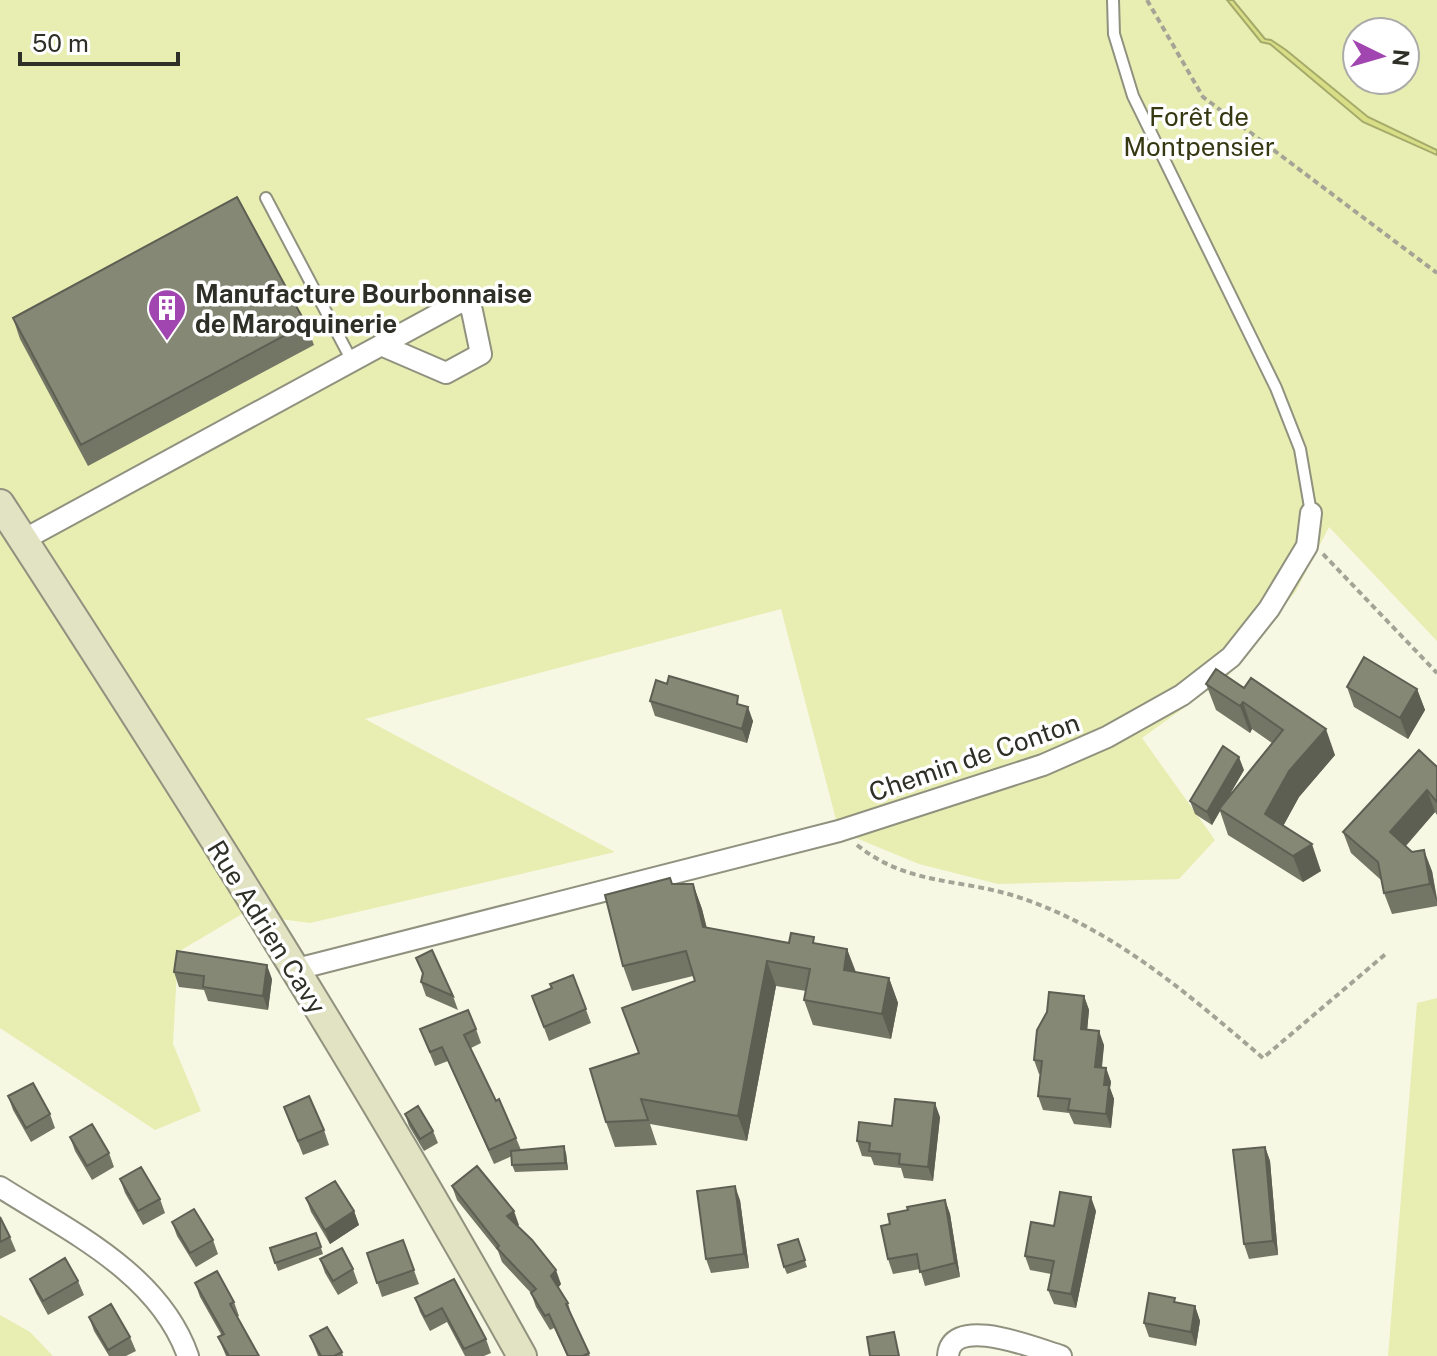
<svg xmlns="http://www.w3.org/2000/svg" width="1437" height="1356" viewBox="0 0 1437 1356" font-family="'Public Sans',sans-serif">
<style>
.green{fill:#e8edb2;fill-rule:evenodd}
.water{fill:#d8de86;stroke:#a5aa6a;stroke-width:2}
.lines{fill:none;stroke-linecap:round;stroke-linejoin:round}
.lane-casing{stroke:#90927f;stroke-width:14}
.street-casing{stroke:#90927f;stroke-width:24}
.secondary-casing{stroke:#90927f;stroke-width:32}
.path{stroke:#a3a495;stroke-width:4;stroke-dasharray:6 4;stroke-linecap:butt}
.lane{stroke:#fff;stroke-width:10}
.street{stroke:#fff;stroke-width:20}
.secondary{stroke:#e2e3c2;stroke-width:28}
.wall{fill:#737565}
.shaded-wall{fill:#5e5f53}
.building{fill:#868876;stroke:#5e5f53;stroke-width:2}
.labels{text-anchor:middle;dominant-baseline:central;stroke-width:7;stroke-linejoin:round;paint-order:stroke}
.park-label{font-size:26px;fill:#363812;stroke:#fff}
.poi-label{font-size:26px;font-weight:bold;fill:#2e2f27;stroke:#fff;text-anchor:start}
.street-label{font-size:26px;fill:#2e2f27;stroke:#fff}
</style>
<rect width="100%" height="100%" fill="#f6f8e4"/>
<path class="green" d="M0 0H1437V641L1329 527 1296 591 1228 676 1142 738 1215 840 1179 879 998 884 919 864 839 831 781 609 365 719 615 852 310 923 242 914 178 952 173 1044 201 1111 155 1130 0 1028ZM1357 32H1405V80H1357Z
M1437 998V1356H1388L1417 1003Z
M0 1315 30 1332 53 1356H0Z"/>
<path class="water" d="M1227 0H1233L1265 39 1271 40 1286 50 1368 117 1437 150V155L1363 122 1270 44 1261 42Z"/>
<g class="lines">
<defs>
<path id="lane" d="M1113 0 1114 34 1133 96 1276 388 1300 449 1311 513
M266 198 352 361"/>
<path id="street" d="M23 540 352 361 466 299 472 311 481 354 446 373 381 345
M293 970 839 831 1043 765 1107 737 1182 695 1231 657 1269 609 1307 546 1311 513
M0 1187C69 1231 159 1273 188 1356
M948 1356C951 1313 1037 1349 1061 1356"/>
<path id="secondary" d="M0 504C181 783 360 1065 522 1356"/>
</defs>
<use href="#lane" class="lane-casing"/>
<use href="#street" class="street-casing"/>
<use href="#secondary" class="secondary-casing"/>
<path class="path" d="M1147 0 1203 97 1437 273
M1323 554 1437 673
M857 845C908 886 960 878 1018 897 1113 928 1189 995 1263 1058L1388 952"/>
<use href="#lane" class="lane"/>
<use href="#street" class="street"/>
<use href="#secondary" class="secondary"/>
</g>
<path class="wall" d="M13 318 306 324 314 345 88 466 20 339Z
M1216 669 1335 755 1299 797 1283 826 1321 871 1303 882 1228 835 1220 811 1212 825 1195 814 1190 801 1244 770 1228 797 1272 743 1252 729 1250 733 1216 710 1206 684Z
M1347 687 1417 689 1425 710 1408 739 1354 707Z
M650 701 742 705 753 721 747 743 655 716Z
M1437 767V815L1435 812 1406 846 1432 871 1437 898V906L1392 914 1384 893 1381 880 1351 853 1343 832Z
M672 884H693L702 909 707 928 789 943H816L847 949 856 972 889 978 898 1003 891 1039 813 1025 804 1000 806 991 776 986 747 1141 650 1124 657 1145 615 1147 606 1122 639 1053 695 981 693 976 632 991 623 966Z
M416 958 453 996 458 1010 426 996 421 982 423 975Z
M174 972 272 979 268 1010 208 1001 204 990 179 987Z
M573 975 591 1023 549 1041 532 996 551 988Z
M1084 996 1089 1010 1087 1030 1104 1045 1102 1068H1106L1111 1082 1110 1088 1114 1099 1111 1128 1074 1124 1069 1113 1043 1110 1038 1096 1040 1074H1039L1034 1060Z
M420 1029H476L481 1043 471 1048 496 1101 516 1138 521 1150 566 1153 568 1170 515 1172 512 1165V1156L494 1164 448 1061 435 1066Z
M8 1096 50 1114 55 1128 31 1142 13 1110Z
M284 1107 324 1130 329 1145 303 1155Z
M405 1114 433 1131 438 1143 424 1151 409 1126Z
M940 1117 933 1181 904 1178 901 1168 874 1165 871 1157 862 1156 857 1141 892 1126Z
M70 1137 109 1153 114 1167 92 1180 75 1151Z
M1265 1147 1270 1161 1278 1255 1249 1259 1244 1244Z
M120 1179 160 1199 165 1213 143 1225 125 1193Z
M452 1186 519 1225 517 1226 561 1284 558 1288 568 1303 572 1318 590 1356H567L554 1328 550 1330 536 1307 531 1293 502 1262 498 1251 457 1200Z
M306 1198 354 1211 359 1225 330 1244 311 1212Z
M740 1200 749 1268 711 1273 706 1259Z
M945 1200 950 1214 960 1277 925 1286 920 1269 893 1274 888 1259 890 1224 908 1210Z
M1096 1211 1076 1308 1054 1304 1048 1290 1051 1274 1030 1270 1025 1256 1054 1226Z
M0 1217 10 1237 16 1251 0 1259Z
M172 1222 213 1240 218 1254 196 1267 177 1236Z
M316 1233 323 1254 278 1271 270 1248Z
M798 1239 807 1267 787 1274 784 1267Z
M403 1240 419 1284 382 1297 367 1253Z
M320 1259 353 1269 358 1283 338 1295 325 1273Z
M30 1279 78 1281 84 1295 48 1315 36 1293Z
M454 1279 486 1339 491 1353 484 1356H465L447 1322 430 1331 420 1312 415 1298Z
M195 1283 234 1302 239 1316 237 1317 259 1356H226L218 1337 222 1336 200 1297Z
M1177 1303 1195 1306 1200 1321 1196 1346 1149 1337 1144 1323Z
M89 1317 130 1337 136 1351 126 1356H109L94 1331Z
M310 1336 342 1352 343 1356H318Z"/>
<path class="shaded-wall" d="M1417 689 1425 710 1408 739 1400 718Z
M1243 702 1252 729 1250 733 1240 706Z
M748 707 753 721 747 743 742 729Z
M1326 729 1335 755 1299 797 1275 841 1265 814 1289 771Z
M1239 757 1244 770 1221 810 1219 809 1220 811 1212 825 1207 812Z
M1427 790 1435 812 1398 854 1390 832Z
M1312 844 1321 871 1303 882 1293 856Z
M1424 850 1432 871 1437 902 1430 884Z
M693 884 702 909 712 952 703 927Z
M847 949 856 974 844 970Z
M767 961 776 986 747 1141 738 1116Z
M267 965 272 979 268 1010 263 996Z
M889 978 898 1003 891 1039 882 1014Z
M1084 996 1089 1010 1086 1043 1081 1029Z
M1099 1031 1104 1045 1100 1081 1095 1067Z
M1106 1068 1111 1082 1110 1088 1114 1099 1111 1128 1106 1114 1104 1085Z
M935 1103 940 1117 933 1181 928 1167Z
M564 1146 566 1153 568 1170 565 1163Z
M1265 1147 1270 1161 1278 1255 1273 1241Z
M735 1186 740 1200 749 1268 744 1254Z
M1091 1197 1096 1211 1076 1308 1071 1294Z
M945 1200 950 1214 960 1277 955 1263Z
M354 1211 359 1225 330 1244 325 1230Z
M514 1211 519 1225 512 1231 507 1216Z
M556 1270 561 1284 556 1290 551 1276Z
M1195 1306 1200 1321 1196 1346 1191 1332Z"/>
<path class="building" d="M237 197 306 324 81 445 13 318Z
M1364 657 1417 689 1400 718 1347 687Z
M1216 669 1244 688 1251 678 1326 729 1289 771 1265 814 1312 844 1293 856 1219 809 1283 730 1243 702 1240 706 1206 684Z
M669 676 738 696 737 704 748 707 742 729 650 701 656 680 667 684Z
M1223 746 1239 757 1207 812 1190 801Z
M1419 750 1437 767V802L1427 790 1390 832 1412 852 1424 850 1430 884 1384 893 1378 862 1343 832Z
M670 878 672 884H693L703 927 789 943 791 933 814 937 813 943 847 949 844 970 889 978 882 1014 804 1000 810 969 767 961 738 1116 641 1099 648 1120 606 1122 590 1069 639 1053 622 1008 695 981 686 951 623 966 605 895Z
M432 950 453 996 421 982 423 973 416 958Z
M177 951 267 965 263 996 203 987 204 976 174 972Z
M573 975 586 1009 544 1027 532 996 552 988 550 984Z
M1049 992 1084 996 1081 1029 1099 1031 1095 1067 1106 1068 1104 1085H1109L1106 1114 1068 1110 1070 1099 1038 1096 1042 1061 1034 1060 1037 1030 1047 1012Z
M468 1010 476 1029 464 1035 496 1101 499 1099 516 1138 489 1150 442 1047 430 1052 420 1029Z
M33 1083 50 1114 26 1128 8 1096Z
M309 1096 324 1130 298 1141 284 1107Z
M895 1099 935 1103 928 1167 899 1164 900 1154 869 1151 870 1143 857 1141 859 1122 892 1126Z
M418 1106 433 1131 420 1139 405 1114Z
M92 1124 109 1153 87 1166 70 1137Z
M564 1146 565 1163 512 1165 511 1151Z
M1265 1147 1273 1241 1244 1244 1233 1150Z
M477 1166 514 1211 507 1216 532 1240 556 1270 551 1276 568 1303 566 1304 589 1353 583 1356H568L549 1314 545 1316 531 1293 536 1289 497 1248 499 1246 452 1186Z
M141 1167 160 1199 138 1211 120 1179Z
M335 1181 354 1211 325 1230 306 1198Z
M735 1186 744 1254 706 1259 697 1191Z
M1060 1192 1091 1197 1071 1294 1048 1290 1054 1261 1025 1256 1031 1222 1054 1226Z
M945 1200 955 1263 920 1272 917 1254 888 1259 881 1226 890 1224 888 1214 908 1210 907 1207Z
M194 1209 213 1240 190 1253 172 1222Z
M0 1217 10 1237 0 1242Z
M316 1233 321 1247 275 1263 270 1248Z
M798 1239 805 1260 784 1267 778 1245Z
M403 1240 414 1270 377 1283 367 1253Z
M342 1248 353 1269 333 1281 320 1259Z
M65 1258 78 1281 43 1301 30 1279Z
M217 1271 234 1302 230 1304 259 1356H229L218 1337 224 1334 195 1283Z
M454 1279 486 1339 464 1349 442 1308 425 1317 415 1298Z
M1149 1293 1175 1298 1174 1302 1195 1306 1191 1332 1144 1323Z
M111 1304 130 1337 108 1350 89 1317Z
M327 1327 342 1352 334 1356H321L310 1336Z
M894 1332 899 1356H870L867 1337Z"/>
<defs>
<symbol id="building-pin" viewBox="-11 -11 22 30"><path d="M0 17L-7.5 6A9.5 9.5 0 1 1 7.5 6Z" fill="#a146b0" stroke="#fff"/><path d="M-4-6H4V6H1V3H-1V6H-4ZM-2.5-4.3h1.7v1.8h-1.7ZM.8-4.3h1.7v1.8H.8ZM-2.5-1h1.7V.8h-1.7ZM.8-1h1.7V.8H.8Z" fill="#fff"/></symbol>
</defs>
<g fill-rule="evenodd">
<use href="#building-pin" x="145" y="286" width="44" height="60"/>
</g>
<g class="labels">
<g class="park-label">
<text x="1199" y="116">Forêt de<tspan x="1199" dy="30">Montpensier</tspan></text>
</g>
<g class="poi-label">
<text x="195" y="293">Manufacture Bourbonnaise<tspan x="195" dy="30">de Maroquinerie</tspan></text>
</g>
<g class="street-label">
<text transform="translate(974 757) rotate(-19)">Chemin de Conton</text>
<text transform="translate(267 927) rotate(58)">Rue Adrien Cavy</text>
</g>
</g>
<g transform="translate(1381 56) rotate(95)"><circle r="38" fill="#ffffff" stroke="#abaca9" stroke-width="2"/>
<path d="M0-6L14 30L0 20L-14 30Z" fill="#a146b0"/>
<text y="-12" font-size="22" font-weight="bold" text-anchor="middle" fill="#2e2f27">N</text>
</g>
<path d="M20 52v12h158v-12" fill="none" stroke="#2e2f27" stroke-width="4"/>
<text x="32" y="52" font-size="24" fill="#2e2f27" stroke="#ffffff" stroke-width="6" paint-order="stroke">50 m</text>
</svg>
